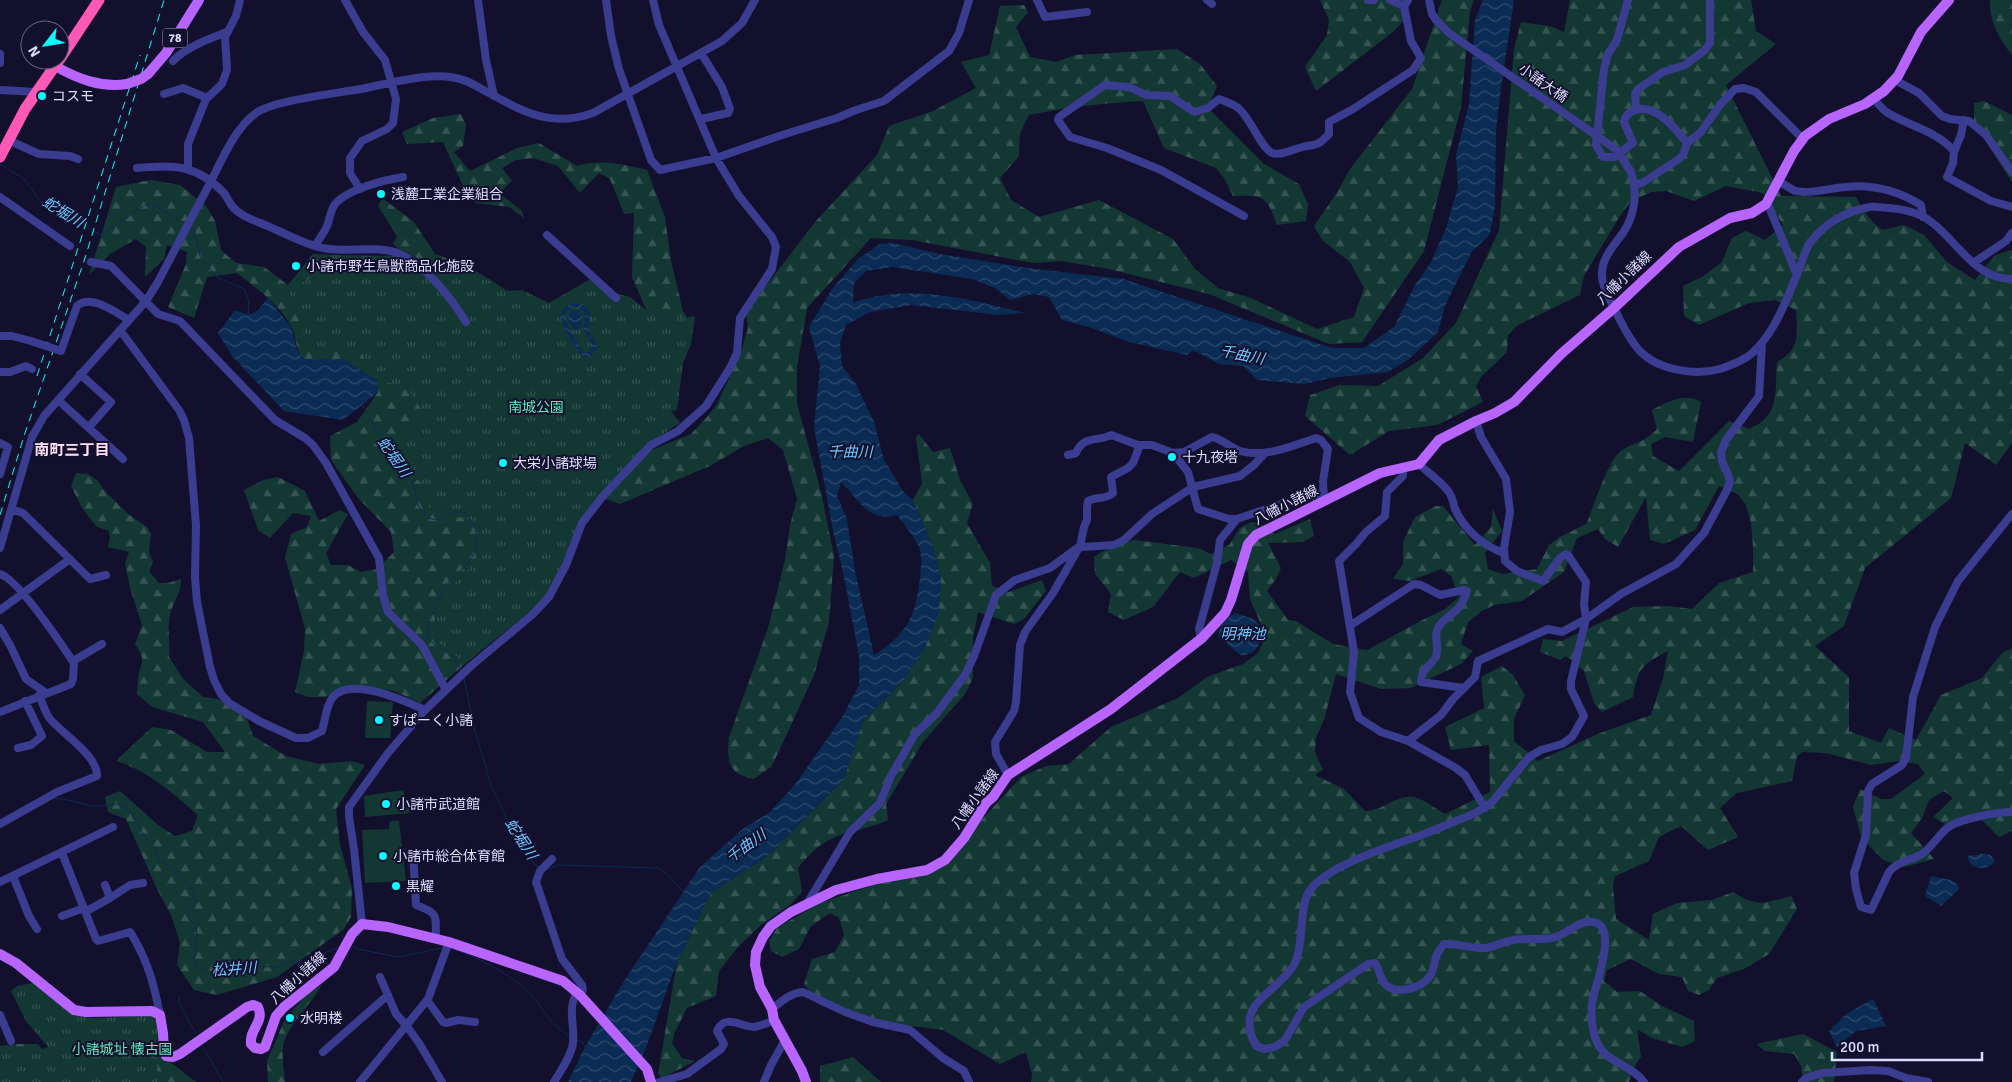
<svg xmlns="http://www.w3.org/2000/svg" width="2012" height="1082" viewBox="0 0 2012 1082" font-family="Signika,'Noto Sans JP',sans-serif">
<style>
.grass{fill:#133834}
.forest{fill:url(#forest-firs);fill-rule:evenodd}
.park{fill:url(#park-tufts)}
.water{fill:url(#water-waves);fill-rule:evenodd}
.lines{fill:none;stroke-linecap:round;stroke-linejoin:round}
.stream{stroke:#0a2b53;stroke-width:1}
.minor{stroke:#393c8f;stroke-width:8}
.major{stroke:#b864ff;stroke-width:10}
.highway{stroke:#ff58b6;stroke-width:11}
.rail{stroke:#09fbff;stroke-width:1;stroke-dasharray:8 6;stroke-linecap:butt}
.minor-bridge{stroke:#393c8f;stroke-width:8}
.major-bridge{stroke:#b864ff;stroke-width:10}
.poi-dot{fill:#09fbff;stroke:#13102e;stroke-width:2}
.labels{text-anchor:middle;dominant-baseline:central;stroke-width:4;stroke-linejoin:round;paint-order:stroke}
.shield{fill:#13102e;stroke:#a1a0c0;stroke-width:1}
.shield-label{font-size:12px;font-weight:bold;fill:#deddff}
.street-label{font-size:14px;fill:#deddff;stroke:#13102e}
.poi-label{font-size:14px;fill:#deddff;stroke:#13102e;text-anchor:start}
.park-label{font-size:14px;fill:#60e8bb;stroke:#13102e}
.water-label{font-size:15px;font-style:italic;fill:#6bc7ff;stroke:#13102e}
.neighbourhood-label{font-size:15px;font-weight:bold;fill:#ffdff6;stroke:#13102e}
</style>
<defs>
<pattern id="forest-firs" width="22" height="20" patternUnits="userSpaceOnUse" patternTransform="scale(1.25)"><rect width="22" height="20" fill="#133834"/><path d="M5 1l3.5 6h-7zM16 11l3.5 6h-7z" fill="#355452"/></pattern>
<pattern id="park-tufts" width="24" height="20" patternUnits="userSpaceOnUse" patternTransform="scale(1.25)"><rect width="24" height="20" fill="#133834"/><path d="M3 7l-1-3M5 7V3M7 7l1-3M15 17l-1-3M17 17v-4M19 17l1-3" fill="none" stroke="#355452"/></pattern>
<pattern id="water-waves" width="16" height="10" patternUnits="userSpaceOnUse" patternTransform="scale(1.25)"><rect width="16" height="10" fill="#0a2b53"/><path d="M0 5q4-4 8 0t8 0" fill="none" stroke="#2d496d"/></pattern>
</defs>
<rect width="100%" height="100%" fill="#13102e"/>
<path class="grass" d="M367 701 393 702 390 738H365Z
M403 790 410 813 365 817 364 796Z
M390 821H399L406 881 365 883 362 830 389 829Z"/>
<path class="forest" d="M1320 0H1403L1406 18 1393 32 1316 91 1305 67 1327 35 1329 20Z
M1442 0H1474L1470 11 1461 107 1424 251 1362 342 1329 344 1209 294 1109 269 1061 261 1033 263 912 240 871 238 807 308 797 367V404L821 492 834 556 829 622 814 675 779 751 771 767 754 779C727 774 727 760 729 737L768 628 785 560 790 525 797 499 783 450 768 438 744 446 710 466 620 504 593 495 517 619 420 703 394 691 349 685 326 697H308L295 692 304 651 305 629 285 557 291 534 307 527 311 516 293 513 270 538 258 530 244 490 263 480 278 477 305 491 319 521 340 510 348 514 326 553 331 565H348L361 572 377 569 394 552 391 532 358 498 331 460 330 436 357 422 378 392 377 380 343 359H303C294 346 297 337 291 326 279 304 256 288 237 273L207 277 194 318 168 307 186 264 187 252 167 245 164 259 145 277 146 247 136 239 110 254 89 275 116 187 150 180 180 185 206 206 215 221 221 250 236 263 264 267 288 285 313 254 335 255 494 297 399 249 393 244 397 236 378 206 382 198 414 222 435 254 467 266 494 282 620 457 652 450 691 434 707 417 717 404 740 355 748 328 746 312 816 221 877 155 889 126 933 111 976 88 961 62 989 55 1000 6 1024 5 1028 12 1016 27 1030 57 1056 62 1075 55 1177 49 1200 64 1217 86 1208 108 1264 164 1299 184 1308 204 1306 221 1277 225C1266 195 1264 195 1233 196L1224 178 1216 168 1164 148 1143 101C1104 103 1067 107 1029 115L1020 133 1019 156 1000 178 1011 200 1039 217 1099 200 1173 239 1195 269 1218 288 1251 298 1317 329 1354 317 1364 288 1350 262 1322 240 1314 226 1336 194 1350 169 1412 89Z
M1570 0H1751L1756 31 1776 44 1726 85 1781 196 1856 197C1863 210 1870 221 1882 230L1904 225 1924 235 1947 262 1975 280 1995 255 2012 250V443L1996 465 1965 443 1951 498 1865 568 1844 626 1815 646 1849 677V731L1881 743 1889 728 1916 740 1941 695 1982 678 2002 653 2012 648V831L1999 837 1975 813 1945 824 1933 817 1953 798 1944 791 1929 800 1922 818 1911 833 1934 859 1904 867 1883 860 1861 837 1853 807 1860 789 1881 799H1891L1925 774 1918 764 1899 761 1871 765 1826 753 1803 752 1797 756 1792 781 1737 793 1720 808 1738 837 1708 850 1681 826 1659 837 1649 861 1615 876 1613 885 1616 919 1649 940 1653 914 1677 903 1712 900 1733 892C1759 908 1763 903 1791 896L1797 909 1769 954 1744 969 1717 978 1709 990 1699 995 1688 991 1682 977 1659 974 1631 959 1607 970 1604 981 1617 992 1640 991 1662 1006 1694 1021 1695 1041 1682 1047 1652 1038 1637 1029 1641 1057 1637 1062 1629 1082H1031L1032 1074 1026 1052 1000 1064 943 1030 864 1020 820 1005 804 984 812 959 835 952 844 935 839 918 830 913 811 926 799 949 782 957 771 951 769 941 777 928 820 903 874 885 921 876 944 866 974 828 1021 777 1046 766 1069 764 1111 727 1178 698 1207 677 1243 664 1258 653 1266 636 1250 599 1248 572 1231 560 1194 578 1180 572 1153 607 1124 620 1108 612 1111 594 1095 574 1094 557 1104 551 1134 540 1198 548 1211 554 1229 545 1240 528 1251 522 1258 523 1275 534 1310 519 1314 536 1303 542 1268 543 1281 568 1276 579 1267 591 1288 620 1296 621 1333 644 1367 650 1428 617 1444 610 1459 597 1451 576 1441 569 1410 581 1393 579 1403 564V542L1415 517 1436 506H1443L1475 545 1491 527 1493 509 1502 531 1485 553 1488 569 1502 574 1537 569 1549 545 1560 537 1586 524C1594 507 1607 461 1621 451 1635 441 1643 444 1657 429L1652 410C1668 402 1684 392 1701 402L1693 442 1665 437 1651 444 1653 456 1679 471 1729 421 1749 429C1780 417 1775 391 1777 362 1801 349 1797 335 1796 310L1775 300 1749 303 1699 325 1684 316 1683 286 1702 277 1722 262 1732 238 1746 231 1765 240 1783 225 1763 193 1726 186 1694 201 1666 191 1651 192 1630 202 1618 219 1584 276 1580 295 1518 325 1508 335 1507 352 1481 377 1476 386 1483 402 1437 425 1389 431 1350 455 1305 416 1310 395 1340 385 1378 386 1423 358 1456 323 1499 230 1514 49 1521 22 1550 26 1564 32ZM1719 486C1725 489 1732 491 1737 494 1755 507 1753 552 1753 572L1719 583 1692 609 1668 606 1633 607 1562 641 1543 639 1540 652 1560 660 1566 656 1584 671 1594 703 1602 712 1633 697C1638 668 1641 665 1668 651L1663 678 1651 715 1600 733 1538 761 1514 741V719L1525 695 1513 675 1502 666 1481 677 1484 708 1445 727 1451 750 1489 745 1490 792 1445 814C1436 809 1426 801 1417 798 1398 792 1383 812 1365 811L1344 789 1315 775 1323 770 1315 752 1316 737 1324 720 1336 674 1381 689 1410 688 1461 664 1473 651 1461 644 1468 622 1482 611 1494 605 1522 601 1564 572 1577 538 1598 529 1605 539 1618 547 1646 497 1650 540 1664 544 1695 530Z
M1990 0H2012V55C1999 38 1989 22 1990 0Z
M1984 101 2012 115V182L1988 145 1981 130 1974 124V103Z
M461 114 466 125 463 146 454 152 470 171 517 148 539 143 577 166C602 159 621 164 647 170L665 217 671 261 683 311 692 326 681 371 656 332 632 277 634 213 624 214 610 179 599 173 580 193 558 166 533 158 516 160 502 168 512 181 499 193 522 211 524 218 509 207 476 203 464 188 443 142 407 144 402 132 433 118Z
M919 434 933 452 950 448 960 480 973 504 967 523 990 563 992 586 1009 592 1042 580 1046 591 1024 619 1014 624 978 612 973 639V678L965 694 923 742 886 804 888 820C872 828 855 829 838 836 821 842 809 854 798 868L802 892 790 905 761 925 737 948 719 971 716 996 687 1008 674 1034 672 1043 682 1058 695 1061 662 1078 658 1074 677 962 711 893 769 855 844 779 863 721 904 680 941 577 931 542 913 500 922 483 916 437Z
M76 473 88 474 98 481 104 490 128 514 147 527 151 534 149 552 153 562 149 571 159 583H168L181 579C182 594 170 605 169 621 168 633 170 645 169 657L184 680 203 697 218 699 245 713 253 736 286 756 319 764 352 761 365 765 336 809 340 845 352 888 351 917 344 929 277 977 217 995 194 990 177 965 180 942 171 915 157 889 126 819 108 812 105 797 120 791 158 825 175 836 192 831 198 815C172 793 149 771 116 761L152 727 171 730 207 752H225L203 722 152 707 137 694C138 689 137 683 138 678 141 660 147 662 135 644L142 625 130 588 125 563 129 552 108 547 110 538 109 531 97 527 82 508 71 486Z
M322 984C313 1003 285 1027 283 1047 282 1058 284 1071 285 1082H268L267 1061 285 1019 305 996Z
M1803 1034 1837 1052 1834 1082H1803L1801 1066 1794 1054 1765 1051 1756 1044Z
M19 1044H38L44 1052 0 1082V1046Z
M152 1046 170 1062 196 1082H135Z
M853 1057 881 1082H820V1066Z"/>
<path class="park" d="M325 255 403 256 442 270 494 282 507 291 522 290 549 303 594 277 610 292 630 297 657 319 676 312 683 319 693 316 695 317 691 344 683 363 677 410 671 411 680 423 649 443 579 523 562 565 546 596 526 615 464 664 458 657 434 639 431 628 452 586 474 564 479 547V531L471 520 430 510 423 484 403 469 386 442 430 416 420 408 409 390 387 382 370 370 363 357 361 344 353 353 310 350 289 290C307 280 319 276 325 255Z
M33 983C45 992 62 1009 74 1014 93 1023 130 1013 153 1016L158 1024 157 1082H0V1050C18 1053 31 1054 48 1047L26 1021 11 991 17 986Z"/>
<path class="water" d="M1483 0H1514L1501 88 1496 130 1495 206 1490 234 1471 253 1445 306 1438 332 1409 359 1388 372 1330 378 1305 384 1257 380 1243 366 1219 364 1193 350 1187 355 1129 342 1092 328 1062 320 1049 297 1033 294 1010 300 995 288 972 279 892 267 866 271 854 283 853 303C909 282 970 300 1025 313L999 315 911 305 870 312 846 325 840 343 842 366 856 384 874 422 884 460 903 491 913 500 931 542 941 577 939 612 925 648 904 680 863 721 844 779 769 855 711 893 677 962 647 1045 631 1082H568L585 1047 622 984 700 867 744 828 769 813 796 783 841 719 859 685V656L843 572 833 531 814 427 820 366 809 327 832 289 858 259 880 244 893 243 940 254 1027 268 1123 279 1332 348H1364L1394 327 1415 285 1431 262 1446 228 1458 187 1456 155 1469 104 1475 20ZM841 482C858 499 869 523 897 515 903 523 918 541 920 550 922 559 921 569 920 578 916 615 907 635 874 655L855 571 847 519 837 496Z
M268 298 291 327 297 350 303 359H343L377 380 378 392 343 420 284 411 232 356 218 333 235 310 248 315 257 311Z
M572 303 583 304 590 313 589 331 598 347 590 357H585L580 354C572 340 547 313 572 303ZM572 307H579L585 313 584 329 593 347 588 353 583 352 564 319 566 311Z
M573 310 579 311 582 317 580 328 577 330H575L568 321 569 313Z
M1235 613 1253 619 1259 624C1264 639 1258 656 1240 655L1218 636 1222 623Z
M1982 854 1991 855 1995 862C1988 869 1979 870 1971 865L1967 856Z
M1931 876 1951 880 1958 885 1959 889 1941 906 1925 896Z
M1873 999 1886 1026 1856 1031 1837 1047 1829 1031 1846 1014Z"/>
<g class="lines">
<path class="stream" d="M0 164 24 179 41 202 101 235 145 205 151 204 185 223
M191 227 194 230 200 256 204 263 218 278 244 289 249 301 248 315
M361 405 363 406C372 421 379 436 387 450 394 461 404 470 411 481 418 492 413 512 432 519 442 523 449 510 464 512 479 526 481 548 468 563 462 570 454 575 449 582 443 590 439 600 435 609 432 615 427 623 427 631 429 646 443 649 453 657 456 661 459 666 461 670
M464 678 474 727 491 785 515 836 535 865 539 867
M54 798C67 799 80 803 92 806 100 807 108 804 116 804 132 805 136 823 143 834 149 843 157 850 159 860 176 871 193 881 196 902L187 915 196 927 197 934 194 960 197 967 204 971 220 972 240 966 278 967 292 961 312 967 326 952 340 947
M547 870 558 865 659 868 671 878 683 892
M352 946 358 949 398 957 442 948
M451 949C471 952 517 979 531 994 544 1010 551 1027 570 1036
M179 997V1003L195 1032
M575 1039 582 1042 585 1047
M203 1047 223 1082"/>
<path class="minor" d="M345 0 363 32 385 60 396 99 393 123 387 129 362 141 350 158V173L360 189
M478 0 486 60 494 96
M606 0 611 36 619 69 651 160 660 170 716 158 782 135 837 118 856 110 884 101 949 51 959 33 969 0
M1037 0 1045 17 1087 12
M1207 0 1212 4
M1368 0H1374
M1390 0 1404 6
M1429 0 1432 14 1436 20
M1628 0 1617 40 1608 54 1604 69 1596 145 1603 157H1614L1633 143 1624 122C1625 117 1628 113 1633 111 1654 101 1676 129 1687 143
M0 54V63
M173 61C186 47 209 39 227 32
M1895 80 1919 93 1942 116 1950 119 1969 121 1986 135 2012 172
M0 90 36 92
M164 94 183 88 207 98
M1874 99C1878 104 1883 110 1888 113 1911 127 1935 130 1954 151L1953 163 1947 177 1991 201 2012 207
M1636 109 1635 94 1638 89 1663 72 1685 65 1705 50 1710 43V0
M701 119 728 113 730 109 722 87 701 53
M8 140 39 154 70 156 78 159
M1954 152 1961 135 1964 120
M137 168C174 164 197 165 224 193 227 197 229 202 232 206 240 216 253 220 265 225 285 233 307 246 329 249 353 252 381 244 404 256 429 270 451 298 466 322
M188 169V144L206 99 222 84 227 70 225 37 236 16 240 0
M1631 172C1638 192 1635 215 1623 233 1614 245 1603 257 1602 272 1601 285 1609 297 1614 308 1621 322 1628 338 1639 350 1657 370 1695 376 1720 369 1729 366 1739 362 1747 357 1771 341 1787 300 1797 274 1802 264 1804 251 1810 243 1824 223 1847 211 1870 207 1877 206 1883 208 1889 208 1901 209 1912 211 1922 216 1954 233 1972 280 2012 279
M1778 181 1795 191 1804 192C1818 192 1832 188 1846 187 1874 184 1898 191 1921 205L1923 217
M1634 185 1642 183 1679 159 1683 155 1687 143 1700 133 1720 105 1735 89 1744 88 1756 92 1803 139
M0 197 70 246
M1767 202 1797 275
M1244 216 1161 170 1107 148 1070 137 1058 120 1059 117 1105 85 1129 87 1146 95 1170 96 1194 112 1208 108 1219 99C1224 101 1231 103 1237 107 1250 116 1260 147 1272 153 1280 156 1292 150 1299 148 1316 143 1315 149 1329 134V122L1353 109 1413 70 1421 58 1411 41 1404 6 1408 0
M547 235 616 298
M315 246C319 239 324 233 327 226 330 219 330 211 335 204 348 189 384 180 403 177
M91 262 111 266 158 314 180 321 275 420 305 438 313 445 326 463 379 558 383 595 388 612 422 645 446 690
M1973 263 2006 241 2012 233
M120 330 179 410 184 420 189 438 196 525 195 577 197 602 210 667 214 680 221 694 229 703 259 721 296 738H308L322 731C325 721 326 705 333 697 351 676 405 701 425 710
M0 336H12L31 341
M58 350 61 351 77 306C91 293 116 313 129 320
M0 372H10L26 366 32 369
M80 374 111 402 89 427
M58 400 123 459
M1476 421 1481 437 1506 479 1510 512 1504 548 1505 561 1517 571 1543 581 1560 558 1566 554 1568 555 1586 582 1584 604 1586 619 1571 681V689L1584 716 1572 737 1562 744 1541 750 1529 757 1493 801 1486 807 1471 815C1455 821 1440 828 1424 834 1396 845 1316 867 1306 898 1299 917 1304 951 1292 968 1272 996 1234 1004 1256 1046L1264 1049 1275 1047 1285 1040 1304 1007 1368 964 1375 963C1380 970 1380 979 1385 984 1396 996 1422 988 1430 976 1434 970 1434 964 1436 957 1437 953 1441 948 1444 944 1459 943 1472 949 1485 948 1495 947 1504 941 1514 940 1527 938 1540 940 1552 938 1565 936 1574 924 1586 922 1624 916 1594 987 1592 1003 1591 1016 1592 1033 1598 1044 1607 1063 1632 1065 1644 1082
M0 443 8 447 0 474
M1173 453 1188 472 1198 509 1229 519H1237L1275 506 1323 493
M1068 455 1076 453C1084 435 1097 442 1111 435L1138 445H1152L1173 453 1184 452 1212 437C1220 438 1231 448 1240 451 1265 458 1292 446 1316 438L1321 440 1328 449 1323 481 1324 501
M1419 464C1428 473 1441 481 1448 491 1453 497 1453 503 1455 509 1464 529 1483 546 1504 553
M1403 470V476L1387 492 1385 516 1366 532 1356 544 1339 561 1354 652 1350 692 1359 718 1381 732 1408 741 1456 768 1465 775 1485 808
M11 509 23 513 90 579 106 575
M2012 514 1958 581 1935 627 1913 697 1906 758 1902 765 1872 784 1868 791 1866 835 1854 873 1856 889 1861 907 1871 910 1889 872C1898 861 1910 861 1922 854 1932 847 1937 837 1946 829 1957 819 1997 812 2012 812
M0 548 32 437 44 416 146 301 158 282C175 249 192 217 209 185 221 162 234 129 256 113 274 100 341 93 366 88 394 82 437 70 463 80 471 82 479 88 487 92 524 112 551 128 593 113L722 41 742 23 755 0
M0 574C18 579 62 645 74 663L73 679 71 684 0 712
M0 610 70 559
M1351 625 1414 584 1421 585 1440 595 1464 590 1467 591C1460 616 1447 612 1438 628 1433 636 1440 647 1436 656 1431 667 1421 668 1421 682L1464 688
M0 628 10 645 26 679 46 693
M1201 638 1199 629 1217 563 1220 540 1237 519
M73 661 102 644
M1408 741 1441 715 1453 699 1475 677 1478 661 1548 629 1562 632 1586 619 1621 594 1676 564 1704 533 1727 490 1730 482 1729 477 1722 461 1721 452 1726 440 1759 396 1762 343
M18 748 31 745 42 736 25 701
M1008 775 996 754 995 742 1014 711 1016 702 1020 645 1025 632 1053 593 1080 546 1084 527 1087 520V507L1088 501C1096 496 1106 500 1113 493L1111 477 1128 468 1133 463 1140 445
M0 824 57 792 97 776C98 756 63 734 51 720 45 714 43 703 39 695
M62 853 96 939 98 941 130 932 132 935C148 962 154 984 160 1015
M413 853 416 905C440 914 435 915 436 939
M552 859 540 871 536 882 562 959 582 985 583 990 580 995
M13 876 29 916 37 929
M0 882 113 827
M110 898 130 885 143 883
M808 902 850 832 880 803 891 776 915 734 936 714 965 675 974 656 996 595 1015 580 1050 568 1080 546 1083 547 1114 545 1124 540 1152 514 1193 487 1240 476 1254 465 1264 454
M85 912 110 898 105 885
M62 916 84 908
M362 924 354 849 349 817V807L388 753 425 710 471 666 532 615 549 597 566 565 582 523 603 496 651 445 678 431 706 406 730 368 737 353 740 318 772 269 776 247 772 237 739 196 716 158 659 25 653 0
M380 977 396 1014 406 1025 419 1043 442 1082
M427 1000 443 1022 446 1023 458 1020 475 1022
M772 1009C781 1002 790 993 803 992L845 1012 873 1022 910 1030 943 1058 964 1071 969 1082
M0 1015 11 1041
M323 1052 388 995
M360 1082 428 999 449 942
M554 1082C561 1070 571 1057 573 1043 575 1025 567 1009 577 992
M659 1082 687 1074 721 1049 724 1044 717 1031C724 1013 742 1027 754 1027 761 1026 768 1023 774 1020
M764 1082 771 1065 785 1040
M1802 1082 1806 1078 1822 1073 1871 1070 1888 1071 1906 1078 1928 1082"/>
<path class="major" d="M55 66C78 79 101 88 127 84
M148 74 166 53 199 0
M0 954 16 963 74 1010 86 1012 152 1011 160 1015 163 1033 164 1052 166 1056 173 1057 180 1054 247 1007 253 1005 258 1007C265 1022 249 1029 251 1044L255 1048 261 1049 265 1047 276 1016 284 1007 334 967 352 934 362 924 388 927 449 942 563 981 580 995 647 1069 651 1082
M806 1082 802 1071 774 1020 772 1009 760 987 755 965 756 952 763 937 771 926 791 912 836 890 877 879 927 870 945 860 964 838 986 803 993 797 1008 775 1111 709 1202 638 1225 613 1231 600 1248 544 1256 535 1380 473 1419 464 1439 440 1476 421 1495 413 1514 402 1561 354 1614 308 1679 247 1730 218 1752 213 1766 204 1794 151 1805 136 1829 119 1865 104 1884 91 1898 76 1921 32 1949 0"/>
<path class="highway" d="M60 59 99 0
M0 157 25 109 59 60"/>
<path class="rail" d="M37 376 140 55
M0 515 24 436 85 258 164 0"/>
<path class="minor-bridge" d="M1436 20 1449 33 1617 150 1631 172
M31 341 58 350"/>
<path class="major-bridge" d="M127 84 141 79 148 74"/>
</g>
<g class="poi-dot">
<circle cx="42" cy="96" r="5"/>
<circle cx="381" cy="194" r="5"/>
<circle cx="296" cy="266" r="5"/>
<circle cx="1172" cy="457" r="5"/>
<circle cx="503" cy="463" r="5"/>
<circle cx="379" cy="720" r="5"/>
<circle cx="386" cy="804" r="5"/>
<circle cx="383" cy="856" r="5"/>
<circle cx="396" cy="886" r="5"/>
<circle cx="290" cy="1018" r="5"/>
</g>
<g class="labels">
<rect class="shield" x="162.5" y="28.5" width="25" height="19" rx="4"/>
<g class="shield-label">
<text x="175" y="38">78</text>
</g>
<g class="street-label">
<text transform="translate(1543 83) rotate(35)">小諸大橋</text>
<text transform="translate(1624 278) rotate(-44)">八幡小諸線</text>
<text transform="translate(1286 505) rotate(-27)">八幡小諸線</text>
<text transform="translate(975 799) rotate(-54)">八幡小諸線</text>
<text transform="translate(298 978) rotate(-42)">八幡小諸線</text>
</g>
<g class="poi-label">
<text x="52" y="96">コスモ</text>
<text x="391" y="194">浅麓工業企業組合</text>
<text x="306" y="266">小諸市野生鳥獣商品化施設</text>
<text x="1182" y="457">十九夜塔</text>
<text x="513" y="463">大栄小諸球場</text>
<text x="389" y="720">すぱーく小諸</text>
<text x="396" y="804">小諸市武道館</text>
<text x="393" y="856">小諸市総合体育館</text>
<text x="406" y="886">黒耀</text>
<text x="300" y="1018">水明楼</text>
</g>
<g class="park-label">
<text x="536" y="407">南城公園</text>
<text x="122" y="1049">小諸城址 懐古園</text>
</g>
<g class="water-label">
<text transform="translate(63 212) rotate(31)">蛇堀川</text>
<text transform="translate(1242 355) rotate(11)">千曲川</text>
<text x="850" y="452">千曲川</text>
<text transform="translate(394 457) rotate(55)">蛇堀川</text>
<text x="1243" y="634">明神池</text>
<text transform="translate(521 839) rotate(57)">蛇堀川</text>
<text transform="translate(746 846) rotate(-36)">千曲川</text>
<text transform="translate(234 969) rotate(-4)">松井川</text>
</g>
<g class="neighbourhood-label">
<text x="72" y="450">南町三丁目</text>
</g>
</g>
<g transform="translate(45 45) rotate(239)"><circle r="24" fill="#13102e" stroke="#646282"/>
<path d="M0-4L9 19L0 12L-9 19Z" fill="#09fbff"/>
<text y="-8" font-size="14" font-weight="bold" text-anchor="middle" fill="#deddff">N</text>
</g>
<path d="M1832 1052v8h150v-8" fill="none" stroke="#deddff" stroke-width="2.5"/>
<text x="1840" y="1052" font-size="15" fill="#deddff" stroke="#13102e" stroke-width="4" paint-order="stroke">200 m</text>
</svg>
